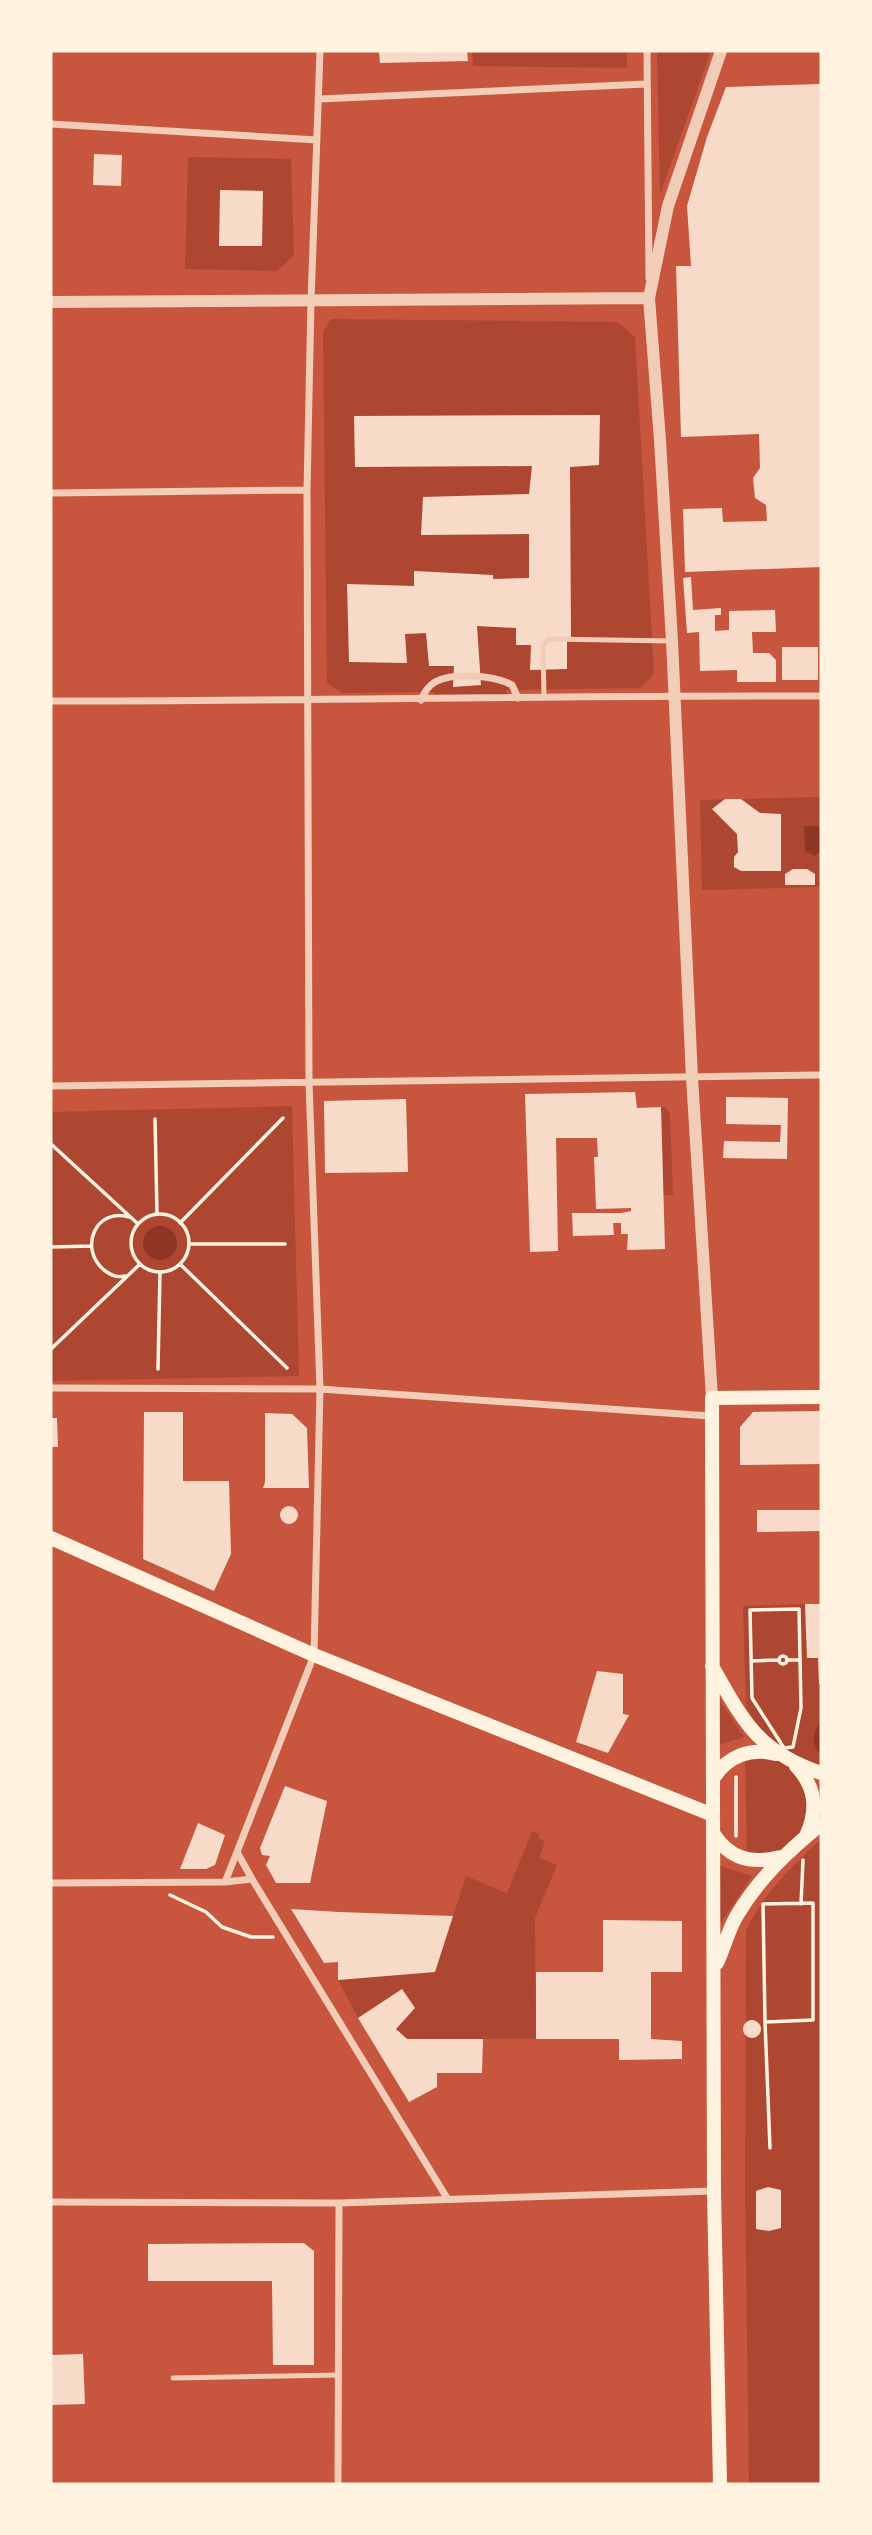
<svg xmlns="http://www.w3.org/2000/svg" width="872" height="2535" viewBox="0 0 872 2535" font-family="'Space Grotesk',sans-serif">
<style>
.green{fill:#ae4732}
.water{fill:#8f3625}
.building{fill:#f7dbc8}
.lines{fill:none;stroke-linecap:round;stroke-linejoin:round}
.path{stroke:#fff3e0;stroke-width:3.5}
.service{stroke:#f1ccb7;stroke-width:5}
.minor{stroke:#f1ccb7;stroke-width:7}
.tertiary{stroke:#f1ccb7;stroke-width:12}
.secondary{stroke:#fff3e0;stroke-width:14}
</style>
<rect width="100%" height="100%" fill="#c8553d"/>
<path class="green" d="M472 51H627V68L473 66Z
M657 51H711L660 194Z
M188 157 291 159 294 255 277 271 185 269Z
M331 319 618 322 635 337 654 674 640 688 505 690 509 698 430 700 435 692 342 693 327 683 323 331Z
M821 797V887L702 890 700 800Z
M292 1106 299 1376 51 1381V1112Z
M661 1107H665L670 1114 673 1195H663Z
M805 1604 807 1658H818L819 1684H821V1767L798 1759 761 1733 746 1707 743 1606Z
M720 1701 744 1737 718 1745Z
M745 1757 779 1759 793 1768 810 1798 804 1831 779 1853 747 1855Z
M532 1831 539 1834 538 1838 545 1841 539 1858 557 1865 535 1918 536 2039H407L396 2029 415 2008 402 1989 358 2018 338 1980 435 1972 466 1876 507 1893Z
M821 1839V2484H749L745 2191 746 1931C765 1890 790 1870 821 1839Z
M717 1865 752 1876 720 1924Z"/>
<path class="water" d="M804 826H821V850L815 856 805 851Z
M143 1243a17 17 0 1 1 34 0a17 17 0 1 1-34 0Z
M821 1722V1755C811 1744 811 1733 821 1722Z"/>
<path class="building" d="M379 51H467L468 61 380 63Z
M821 84V567L685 572 683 509 722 508 723 522 767 521 766 505 755 498 753 478 760 468 759 434 681 437 676 266H691L687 206 707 137 726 87Z
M94 154 122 155 121 186 93 185Z
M220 190 263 191 262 246H219Z
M600 415 599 465 570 467 571 641 567 640V669L530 670 531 645H516V628L477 626 481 685 453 687 454 666H429L426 633 405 634 407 663 349 662 347 584 414 586V571L493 575V579L529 578V534L421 535 423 497 529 494 532 466 355 467 354 416Z
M691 577 693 610 721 608V615H715V631L729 630V611L775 610 776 632H752L753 653H769L776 660V682H737V670L700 671 699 632 687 633 683 578Z
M782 647H818V680H782Z
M725 799H741L760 813 781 814V871H741L734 867V857L738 852 737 834 712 809Z
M793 869H807L815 874V885H785V874Z
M635 1092 637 1108 661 1107 665 1249 627 1250 628 1234H621V1223H613L614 1235 573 1236 572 1213H621L631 1211V1208L596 1209 594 1157H598L597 1138H556L558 1251 530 1252 525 1094Z
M726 1097 788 1098 787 1159 723 1158 724 1141 780 1142 781 1125 726 1124Z
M406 1099 408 1172 325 1173 324 1101Z
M821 1411V1464L740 1465V1427L753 1412Z
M144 1412H183V1481H229L231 1554 214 1591 143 1559Z
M265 1413 292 1414 307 1428 309 1488H263L265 1482Z
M51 1418H57L58 1447H51Z
M280 1515a9 9 0 1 1 18 0a9 9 0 1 1-18 0Z
M757 1510H821V1531L757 1532Z
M805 1604H821V1684H819L818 1658H807Z
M597 1671 623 1674V1714L629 1715 608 1753 576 1742Z
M285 1786 327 1801 310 1883H276L266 1865 270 1856 262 1855 260 1848Z
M198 1823 225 1835 215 1865 206 1869H180Z
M291 1909 339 1912 453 1916 435 1972 338 1980V1962L324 1963Z
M603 1920 682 1921V1972H651V2039L682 2041V2059L619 2060V2039H536V1972H603Z
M402 1989 415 2008 396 2029 407 2039H483L482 2073H437V2087L409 2102 358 2018Z
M743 2029a9 9 0 1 1 18 0a9 9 0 1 1-18 0Z
M768 2187 781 2190V2228L769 2231 756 2229V2191Z
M304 2243 314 2251V2365H273L272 2281H148V2244Z
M83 2354 85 2404 51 2405V2355Z"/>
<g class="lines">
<path class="path" d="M155 1119 157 1214
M51 1144 137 1223
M131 1243a29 29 0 1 1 58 0a29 29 0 1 1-58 0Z
M180 1223 283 1118
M189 1244H285
M51 1247 91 1246
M180 1264 287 1368
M125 1276C116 1278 111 1275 104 1270 78 1248 96 1207 129 1217
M51 1349 140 1264
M158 1369 160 1272
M799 1609 801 1708 793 1747 784 1748 752 1698 750 1610Z
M779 1660a4 4 0 1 1 8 0a4 4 0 1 1-8 0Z
M787 1660H800
M751 1661 779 1660
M736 1836V1777
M170 1895 206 1912 222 1927 251 1937H273
M813 1903V2020L765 2022 763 1904Z
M801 1904 803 1860
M765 2022 770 2148"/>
<path class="service" d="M544 698 543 645 549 639 672 641
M173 2378 339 2375"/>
<path class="minor" d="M320 51 311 301 307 490 309 1082 320 1389 314 1655 237 1852 252 1879 447 2198
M647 51 649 278
M320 99 646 84
M51 124 317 140
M51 493 307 490
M421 700C424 693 428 686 435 682 453 672 494 675 512 685L518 698
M51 701C308 701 564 695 821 696
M51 1086 821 1075
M51 1388 320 1389 710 1416
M225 1882 252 1879
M51 1883 225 1882 237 1852
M51 2202 339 2203 713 2191
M338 2484 339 2203"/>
<path class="tertiary" d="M51 302 649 298
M712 1398 692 1078 672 641 660 440 649 298 668 206 721 51"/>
<path class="secondary" d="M51 1538 314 1655 713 1815
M712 1666C743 1721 758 1752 821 1773
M796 1766C816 1787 818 1810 806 1836
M713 1779C727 1756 751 1747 776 1754
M713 1833C730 1860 752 1864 781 1857
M717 1963C724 1948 728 1931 736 1917 758 1879 788 1851 821 1824
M720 2484 714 2191 712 1398 821 1397"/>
</g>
<rect width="872" height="2535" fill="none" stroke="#fff3e0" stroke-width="105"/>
</svg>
